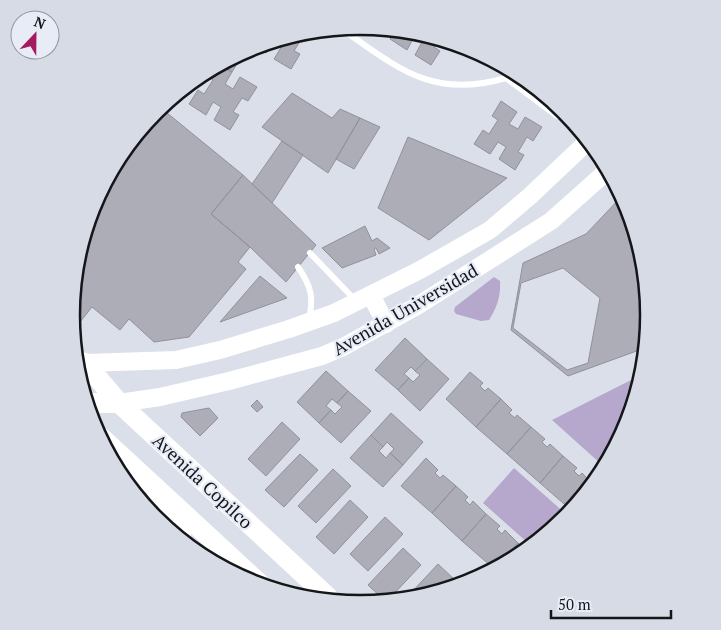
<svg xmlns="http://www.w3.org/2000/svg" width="721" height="630" viewBox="0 0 721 630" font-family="'PT Serif',serif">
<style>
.green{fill:#b6a8cd}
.building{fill:#adadb8;stroke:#91919c;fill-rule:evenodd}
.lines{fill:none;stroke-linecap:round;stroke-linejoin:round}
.lane{stroke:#fff;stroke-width:6}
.secondary{stroke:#fff;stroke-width:18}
.primary{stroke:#fff;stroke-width:20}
.labels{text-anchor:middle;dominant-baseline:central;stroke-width:4.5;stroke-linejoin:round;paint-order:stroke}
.street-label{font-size:18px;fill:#15161a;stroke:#e7ecf7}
.rim{fill:none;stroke:#15161a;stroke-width:2.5}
</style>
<rect width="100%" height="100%" fill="#dadfe9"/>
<path class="green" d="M494 277 500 281C501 295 497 308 489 320L481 321 456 314 454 311 455 307Z
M637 377 627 426 601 464 552 420Z
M514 468 567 515 528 543 483 503Z"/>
<path class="building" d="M394 33 437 42 434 47 440 51 431 65 415 55 422 42 414 37 407 50 390 39Z
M302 38 294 51 300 54 291 69 274 59 282 46 277 43Z
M273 44 266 53 256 47Z
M239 56 241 57 232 72 223 66Z
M223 66 232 72 225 84 233 89 240 77 257 87 248 101 242 98 233 112 239 115 230 130 214 120 221 107 213 102 206 115 189 104 198 90 204 94 213 80 208 76Z
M292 93 332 118 340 109 360 118 328 173 262 127Z
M501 101 517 112 509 124 518 129 525 117 542 127 533 141 527 137 518 152 524 155 515 170 499 159 506 147 498 142 490 154 474 144 483 130 489 134 498 120 492 116Z
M161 108 243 175 211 214 250 247 238 262 246 269 189 337 154 342 129 319 120 330 92 307 80 322 72 315 94 204 157 111Z
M360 118 380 127 354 169 336 159Z
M408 137 507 178 429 240 378 208Z
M282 141 303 155 272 203 252 184Z
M243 175 316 245 286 282 250 247 211 214Z
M622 196 627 205 649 315 642 349 568 376 511 330 523 263 586 234ZM563 268 600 298 588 363 567 370 513 328 521 283Z
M365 226 372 241 377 238 390 248 379 254 376 248 374 249 376 255 342 268 322 248Z
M260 276 287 298 220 322Z
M405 338 427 359 415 371 411 367 404 374 409 378 398 390 375 370Z
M427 359 449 379 420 411 398 390 409 378 413 382 420 375 415 371Z
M326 371 348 391 337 403 332 399 326 406 331 410 319 423 297 402Z
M470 372 483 383 480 386 485 391 488 388 501 399 476 427 446 399Z
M348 391 371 411 341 443 319 423 331 410 335 414 342 407 337 403Z
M501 399 512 410 509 413 515 418 517 415 531 427 507 454 476 427Z
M257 400 263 407 257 412 251 406Z
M209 408 218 418 200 436 181 417 182 413Z
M391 413 423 442 403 465 390 453 394 449 387 442 383 447 371 435Z
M282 422 300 439 266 476 248 459Z
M531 427 545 439 542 442 547 447 550 444 563 456 540 483 507 454Z
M371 435 383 447 379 451 386 458 390 453 403 465 383 487 350 458Z
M300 454 318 470 284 507 265 490Z
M563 456 577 468 574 471 579 476 582 473 590 481 571 510 540 483Z
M426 458 438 470 435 473 440 478 443 475 456 486 432 513 401 486Z
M333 469 351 486 316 523 298 506Z
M456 486 468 497 465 500 470 505 473 501 486 514 462 541 432 513Z
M350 500 368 517 334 554 316 537Z
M486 514 500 526 497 529 502 534 505 530 518 543 503 561 492 567 462 541Z
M385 517 403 534 368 571 350 554Z
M518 543 523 547 503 561Z
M403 548 421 565 390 598 383 599 368 585Z
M438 564 456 581 452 586 410 594Z"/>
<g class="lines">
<path class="lane" d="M343 30C399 69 433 99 506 78L557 116
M310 253 356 301
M298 267C311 286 314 297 309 319"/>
<path class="secondary" d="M371 295 386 324
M85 363 176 360 220 350 289 329 334 313 420 270 490 230 530 196 586 143
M119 403 160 397 229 381 322 356 343 347 417 306 551 221 606 172"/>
<path class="primary" d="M81 362 85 363 119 403 328 597
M89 403H119
M102 438 260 584
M146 504 181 536"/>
</g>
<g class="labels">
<g class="street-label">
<text transform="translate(405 309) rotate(-30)">Avenida Universidad</text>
<text transform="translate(203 481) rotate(43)">Avenida Copilco</text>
</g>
</g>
<path d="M0 0H721V630H0ZM80 315a280 280 0 1 1 560 0a280 280 0 1 1-560 0Z" fill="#d6dbe5" fill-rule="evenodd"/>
<path class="rim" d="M80 315a280 280 0 1 1 560 0a280 280 0 1 1-560 0Z"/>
<g transform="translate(35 35) rotate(22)"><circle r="24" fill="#e7ecf7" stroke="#93969f"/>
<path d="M0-4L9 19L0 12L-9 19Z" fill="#a51a60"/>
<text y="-8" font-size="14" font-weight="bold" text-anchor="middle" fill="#15161a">N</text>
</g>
<path d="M551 610v8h120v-8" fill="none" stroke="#15161a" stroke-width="2.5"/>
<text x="558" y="610" font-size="15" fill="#15161a" stroke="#e7ecf7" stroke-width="4" paint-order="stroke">50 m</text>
</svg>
